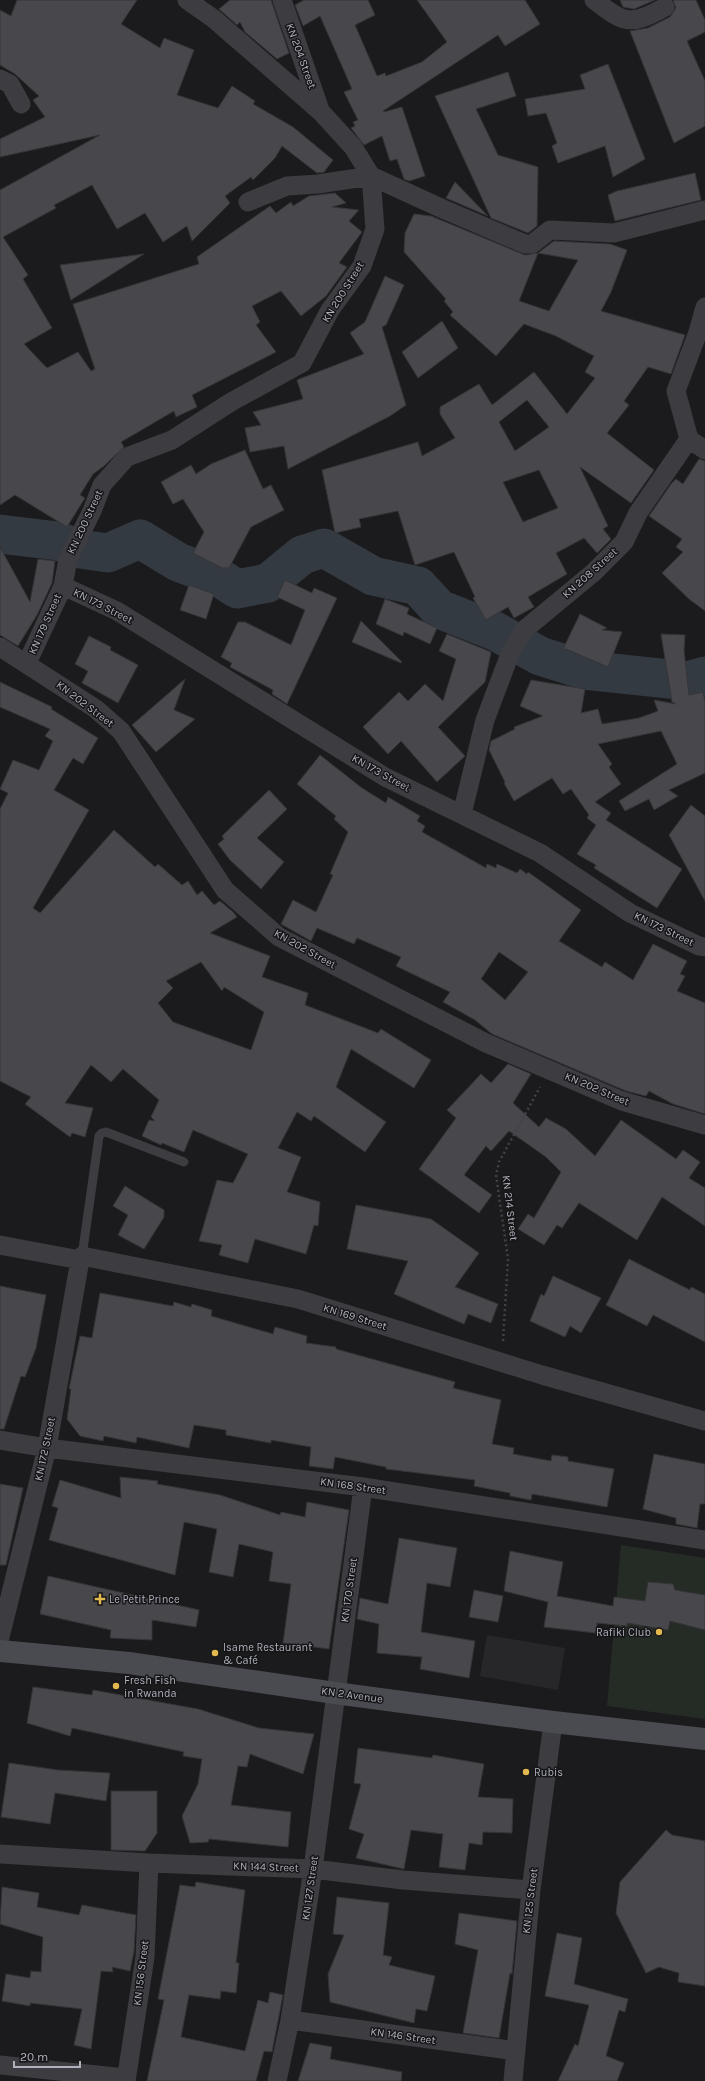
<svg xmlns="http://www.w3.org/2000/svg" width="705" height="2081" viewBox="0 0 705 2081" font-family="Karla,sans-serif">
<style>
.built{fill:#272629}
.green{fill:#252c26}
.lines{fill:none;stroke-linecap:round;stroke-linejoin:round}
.river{stroke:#333a41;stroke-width:39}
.building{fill:#48484c;stroke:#353538;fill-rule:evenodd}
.path{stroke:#424348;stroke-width:2.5;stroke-dasharray:2 3;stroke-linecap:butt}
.service{stroke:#3c3c41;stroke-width:9}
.minor{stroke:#3c3c41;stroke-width:19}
.secondary{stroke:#4a4b51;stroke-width:22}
.poi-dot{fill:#e1b94e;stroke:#161517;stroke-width:1.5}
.labels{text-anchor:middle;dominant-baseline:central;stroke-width:3;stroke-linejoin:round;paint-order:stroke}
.street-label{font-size:11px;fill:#aeb1bb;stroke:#161517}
.poi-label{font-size:11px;fill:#aeb1bb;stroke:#161517;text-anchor:start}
</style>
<rect width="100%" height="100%" fill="#1b1a1c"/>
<path class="built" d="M487 1635 565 1648 558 1690 480 1676Z"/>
<path class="green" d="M621 1545 705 1558V1719L607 1706Z"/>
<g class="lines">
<path class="river" d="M0 534 58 541 80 549 108 553 140 539 178 562 220 578 237 589 268 583 302 555 324 548 373 576 418 586 439 609 495 631 540 656 584 670 688 681 705 676"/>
</g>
<path class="building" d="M17 0H137L121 24 160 48 164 38 194 50 177 95 218 108 232 86 255 101 253 104 293 127 333 160 324 172 317 173 282 146 275 158 253 180 251 177 225 196 230 203 192 241 187 226 163 242 145 213 117 229 92 185 54 205 56 208 3 237 28 275 23 279 52 328 24 344 47 368 78 352 91 371 95 369 73 304 199 264 197 257 270 206 276 213 291 202 293 206 309 196 335 193 346 203 332 207 359 210 349 221 362 232 339 263 347 267 326 296 301 316 281 291 252 306 260 322 256 325 276 352 192 395 197 407 176 417 174 411 121 442 124 447 104 466 93 474 80 495 85 498 67 527 15 495 0 505V190L100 135 0 157V139L45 117 33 100 39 96 15 74 0 65V10L11 16Z
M230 0H271L289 53 277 59 245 32 240 22 237 25 219 9Z
M304 0H368L375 15 355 25 377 76 385 73 386 76 422 62 447 42 417 0H525L540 24 505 46 498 35 383 111 384 112 402 107 425 176 409 181 404 179 397 159 390 161 382 136 364 145 351 128 355 126 353 122 358 120 344 92 352 89 320 16 303 26 295 5Z
M620 0H655L634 9 623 7Z
M673 0H696L705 20V32L687 41 705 81V126L674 143 630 31 648 28 670 17 676 8Z
M608 64 645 159 613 177 605 146 558 163 552 146 557 143 546 113 528 116 525 99 585 89 580 75Z
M508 72 516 96 476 109 498 155 538 167 537 226 528 233 491 218 435 96Z
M695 173 701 200 615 221 608 195 617 191Z
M455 182 488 216 446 198Z
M414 214 431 216 525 255 538 253 554 241 610 244 627 250 611 292 601 311 685 335 671 374 648 367 624 401 629 405 607 433 654 470 631 503 580 467 608 526 603 529 611 539 597 553 584 538 556 553 567 574 528 597 534 607 514 618 508 607 486 620 473 598 475 597 454 552 415 565 398 511 359 519 361 527 335 533 322 470 418 442 422 456 455 438 440 414V407L479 384 492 405 534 372 567 414 595 378 585 372 594 356 556 336 524 324 496 356 450 315 453 312 444 301 446 299 404 252 405 233ZM538 253 578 260 549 311 519 301ZM527 400 549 427 515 451 499 422ZM539 470 558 508 523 522 503 482Z
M144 254 71 300 60 265Z
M385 276 404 285 386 325 382 327 406 405 390 416 288 469 284 446 250 452 245 428 261 425 253 412 303 399 297 380 364 354 350 333 365 322Z
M442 321 458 348 418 378 402 352Z
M245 450 263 489 271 485 284 510 251 527 229 568H222L193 553 204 532 183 499 173 504 161 482 191 465 196 474 211 464Z
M699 459 705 461V611L689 599 662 573 683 552 676 547 682 539 649 516 671 484 676 479 683 484Z
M0 547 30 602 38 559 55 561 52 583 37 615 18 646 0 635Z
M285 580 312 593 314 588 337 598 287 704 272 694 273 690 230 667 232 663 221 657 238 622H245L291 645 305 610 277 597Z
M189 585 214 594 206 619 180 610Z
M385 599 409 608 407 614 437 628 430 644 404 632 403 636 376 624Z
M580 614 607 628 602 630 622 632 608 667 566 649 562 651Z
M361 621 402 662 401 663 352 642Z
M447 634 491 652 485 682 438 727 465 756 437 782 401 741 388 754 363 727 399 692 408 701 425 684 443 701 456 659 439 651Z
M661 634 685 635 684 650 689 695 703 692 705 701V773L669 790 678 796 654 810 649 799 625 811 619 801 677 764 661 731 598 744 612 764 609 767 621 784 595 802 611 813 606 820 682 869 657 908 594 868 596 865 577 854 596 825 587 818 589 815 571 789 563 794 552 778 514 801 504 783 505 782 489 750 491 741 515 729 514 727 543 716 520 706 531 680 585 689 581 713 598 709 602 724 639 718 658 711 654 700 676 704 672 702Z
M89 636 111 647 110 650 138 665 118 703 82 683 88 671 75 664Z
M185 679 174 710 195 719 156 752 132 725Z
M0 682 52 707 51 709 98 738 83 764 73 758 54 790 89 810 33 908 40 913 114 830 155 867 158 864 182 885 188 881 197 895 202 891 214 905 220 901 233 912 237 917 210 933 270 956 262 977 308 993 305 1005 378 1033 381 1029 431 1060 414 1088 351 1049 336 1087 386 1122 365 1152 314 1116 311 1121 297 1112 278 1148 301 1157 287 1192 320 1202 318 1226 314 1225 306 1254 255 1239 248 1263 219 1255 222 1245 199 1241 217 1180 233 1183 248 1154 193 1130 184 1152 162 1143 161 1145 142 1136 149 1120 155 1121 151 1117 159 1100 123 1069 111 1082 91 1065 65 1103 93 1108 85 1137 72 1133 70 1137 25 1104 31 1097 0 1081V809L8 793 0 789 13 760 39 770 53 741 45 736 50 729 0 707ZM201 962 222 991 224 987 264 1012 251 1050 173 1022 158 1003 173 988 166 981Z
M320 755 362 788 386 803 388 797 420 816 417 821 425 826 422 832 486 868 487 864 496 868 497 864 517 873 520 869 527 874 528 872 581 910 559 941 602 967 605 962 633 980 653 944 687 961 680 974 685 976 677 991 705 1003V1114L673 1104 649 1091 646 1096 626 1091 492 1034 475 1020 443 1002 450 992 396 966 401 957 357 938 354 944 317 928 311 941 281 924 293 900 316 912 333 875 330 874 348 832 334 819 336 816 297 784ZM499 952 528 972 505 1000 481 979Z
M269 790 287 809 257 838 284 862 261 889 230 860 218 844 224 839 222 836Z
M691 805 705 816V901L669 835Z
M508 1064 531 1074 513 1103 539 1127 546 1118 566 1129 595 1156 621 1120 676 1159 683 1150 700 1162 689 1178 705 1188V1226L662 1197 637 1240 579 1203 562 1228 557 1225 544 1245 518 1229 528 1214 534 1218 561 1172 546 1157 509 1131 491 1151 486 1146 464 1175 492 1195 479 1213 419 1169 456 1118 447 1110 481 1074 491 1083Z
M125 1186 164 1210V1217L144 1249 118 1235 128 1215 113 1206Z
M356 1205 431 1219 479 1253 455 1287 498 1304 491 1323 468 1314 464 1324 394 1294 408 1261 347 1249Z
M629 1259 690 1290 691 1287 705 1294V1342L653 1315 647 1326 606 1305Z
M553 1276 601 1298 581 1333 570 1326 565 1337 530 1321 541 1294 544 1296Z
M0 1286 46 1295 36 1348 25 1377 21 1376 4 1429H0Z
M100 1293 173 1306 174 1302 191 1307 192 1304 212 1310 211 1316 273 1334 275 1327 307 1336 306 1343 336 1347V1349L455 1382 453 1388 501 1400 492 1444 514 1448 513 1454 551 1461 552 1455 568 1457V1461L614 1469 607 1507 532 1494 531 1500 510 1496V1493L474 1486 475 1480 386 1469V1467L335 1457 333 1469 309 1466 311 1447 271 1440V1443L226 1435V1430L194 1425 189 1448 137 1437 136 1443 104 1436 103 1441 80 1436 67 1419 71 1389H69L80 1336 92 1338Z
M654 1454 705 1464V1504H700L697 1528 676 1524V1518L643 1509Z
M120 1477 158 1481 157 1484 220 1495 280 1515 281 1512 305 1517 307 1502 349 1510 329 1649 283 1643 291 1584 269 1581 273 1552 239 1544 233 1577 209 1572 217 1529 184 1522 175 1575 49 1540 58 1508 52 1506 60 1480 121 1498Z
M0 1484 23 1488 6 1565H0Z
M399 1538 457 1548 450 1587 427 1583 421 1632 475 1641 469 1678 420 1669 422 1657 377 1653 379 1624 357 1619 360 1598 388 1604Z
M510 1551 563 1562 557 1596 613 1606 614 1597 645 1601 648 1582 673 1584 675 1590 705 1595V1630L670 1621 668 1630 627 1623V1626L597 1623 596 1633 544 1627 548 1602 504 1591Z
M48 1576 199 1610 196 1627 152 1620V1640L110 1638 111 1630 40 1614Z
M474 1590 503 1596 498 1622 469 1617Z
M33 1687 92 1695 93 1690 198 1709 259 1728 314 1734 303 1774 250 1754 247 1767 238 1766 231 1805 291 1812 288 1847 209 1839 208 1842 190 1843 182 1816 198 1784 202 1759 183 1756 184 1752 72 1728 70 1736 27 1723Z
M358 1748 432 1758 433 1755 484 1764 478 1797 513 1799 512 1833 483 1832 482 1845 469 1843 465 1870 439 1867 443 1834 411 1830 404 1869 356 1858 364 1834 349 1829 361 1784 354 1783Z
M9 1763 58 1770 110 1773 106 1801 55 1793 50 1824 1 1817Z
M111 1791H157V1833L145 1851 111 1850Z
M666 1830 672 1835 705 1841V1986L678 1982 679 1973 659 1967 646 1973 616 1913 620 1882Z
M196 1882 245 1890 236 1963H239L236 1993 221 1991 220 1999 189 1995 181 2037 245 2051 258 2000 268 2003 270 1992 283 1995 272 2052 264 2051 256 2081H147L164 2000 158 1999 180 1885 195 1887Z
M2 1887 39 1893 37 1907 79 1915 82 1905 136 1915 134 1951 130 1971 112 1967 113 1972 101 1971 91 2049 74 2045 82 2009 30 2003V2006L2 2001 6 1974 30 1978 31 1971 41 1972 43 1937 0 1924Z
M337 1897 389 1903 383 1955 392 1957 389 1965 435 1976 427 2011 416 2009 414 2023 330 2002 328 1974 344 1935 333 1934Z
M459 1913 517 1921 512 1974 510 1973 499 2038 463 2033 478 1950 455 1944Z
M557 1933 582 1938 574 1984 628 1999 625 2012 619 2010 606 2056 624 2063 617 2081H558L575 2044 578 2046 589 2005 545 1996Z
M310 2043 332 2047 330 2059 402 2072 401 2081H298Z"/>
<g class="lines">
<path class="path" d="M503 1341 508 1259 496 1175 499 1162 540 1087"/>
<path class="service" d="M82 1256 99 1136 102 1133 106 1132 184 1162"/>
<path class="minor" d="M282 0 320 110
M594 0C624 23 630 27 665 7
M0 79 10 84 21 104
M248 202 287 186 318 184 371 176 443 209 525 244H532L550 230 614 233 705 210
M689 439 705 450
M63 586 117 611 385 777 540 853 630 913 699 946 705 947
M0 647 96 709 121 731 225 890 279 937 486 1043 622 1101 705 1125
M27 663 63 586 68 559 92 511 102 485 127 457 172 440 231 402 302 363 330 310 362 266 375 229 371 176 353 147 321 112 214 19 187 0
M462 814 485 720 510 654 524 630 594 572 624 542 638 513 689 439 676 391 698 332 705 307
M0 1245 80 1260 82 1256 298 1299 542 1375 705 1421
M0 1440 47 1448 363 1487 705 1540
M0 1637 47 1448 80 1260
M0 1854 149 1863 313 1869 403 1880 531 1890
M290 2020 516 2051
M0 2065 126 2078
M126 2081 145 1957 149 1863
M277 2081 290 2020 313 1869 363 1487
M513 2081 531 1890 553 1722"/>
<path class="secondary" d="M0 1651 129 1663 335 1693 553 1722 705 1739"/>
</g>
<g class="poi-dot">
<path d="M98 1593h4v4h4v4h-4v4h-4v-4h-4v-4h4z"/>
<circle cx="659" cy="1632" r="4"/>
<circle cx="215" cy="1653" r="4"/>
<circle cx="116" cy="1686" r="4"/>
<circle cx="526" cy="1772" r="4"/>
</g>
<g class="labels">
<g class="street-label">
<text transform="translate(301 56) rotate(70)">KN 204 Street</text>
<text transform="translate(343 292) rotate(-58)">KN 200 Street</text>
<text transform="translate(85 522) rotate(-65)">KN 200 Street</text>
<text transform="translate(590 573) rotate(-42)">KN 208 Street</text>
<text transform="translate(103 606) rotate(27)">KN 173 Street</text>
<text transform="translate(45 624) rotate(-66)">KN 179 Street</text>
<text transform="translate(85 704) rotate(37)">KN 202 Street</text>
<text transform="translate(381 773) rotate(29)">KN 173 Street</text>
<text transform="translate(664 929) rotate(26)">KN 173 Street</text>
<text transform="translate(305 949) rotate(29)">KN 202 Street</text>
<text transform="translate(597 1089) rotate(23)">KN 202 Street</text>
<text transform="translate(510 1208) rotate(83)">KN 214 Street</text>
<text transform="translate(355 1317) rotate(17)">KN 169 Street</text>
<text transform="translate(45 1449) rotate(-78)">KN 172 Street</text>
<text transform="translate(353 1486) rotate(8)">KN 168 Street</text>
<text transform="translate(349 1590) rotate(-82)">KN 170 Street</text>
<text transform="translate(352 1695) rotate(8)">KN 2 Avenue</text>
<text transform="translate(266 1867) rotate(2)">KN 144 Street</text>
<text transform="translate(310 1888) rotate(-82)">KN 127 Street</text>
<text transform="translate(530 1901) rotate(-83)">KN 125 Street</text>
<text transform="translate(141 1973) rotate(-83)">KN 156 Street</text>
<text transform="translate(403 2036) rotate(8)">KN 146 Street</text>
</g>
<g class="poi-label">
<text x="109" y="1599">Le Petit Prince</text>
<text x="651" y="1632" text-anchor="end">Rafiki Club</text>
<text x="223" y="1647">Isame Restaurant<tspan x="223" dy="13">&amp; Café</tspan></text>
<text x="124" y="1680">Fresh Fish<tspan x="124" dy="13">in Rwanda</tspan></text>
<text x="534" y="1772">Rubis</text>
</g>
</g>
<path d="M14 2061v6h66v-6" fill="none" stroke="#aeb1bb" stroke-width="2"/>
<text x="20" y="2061" font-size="12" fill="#aeb1bb" stroke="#161517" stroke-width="3" paint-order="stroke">20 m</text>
</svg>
